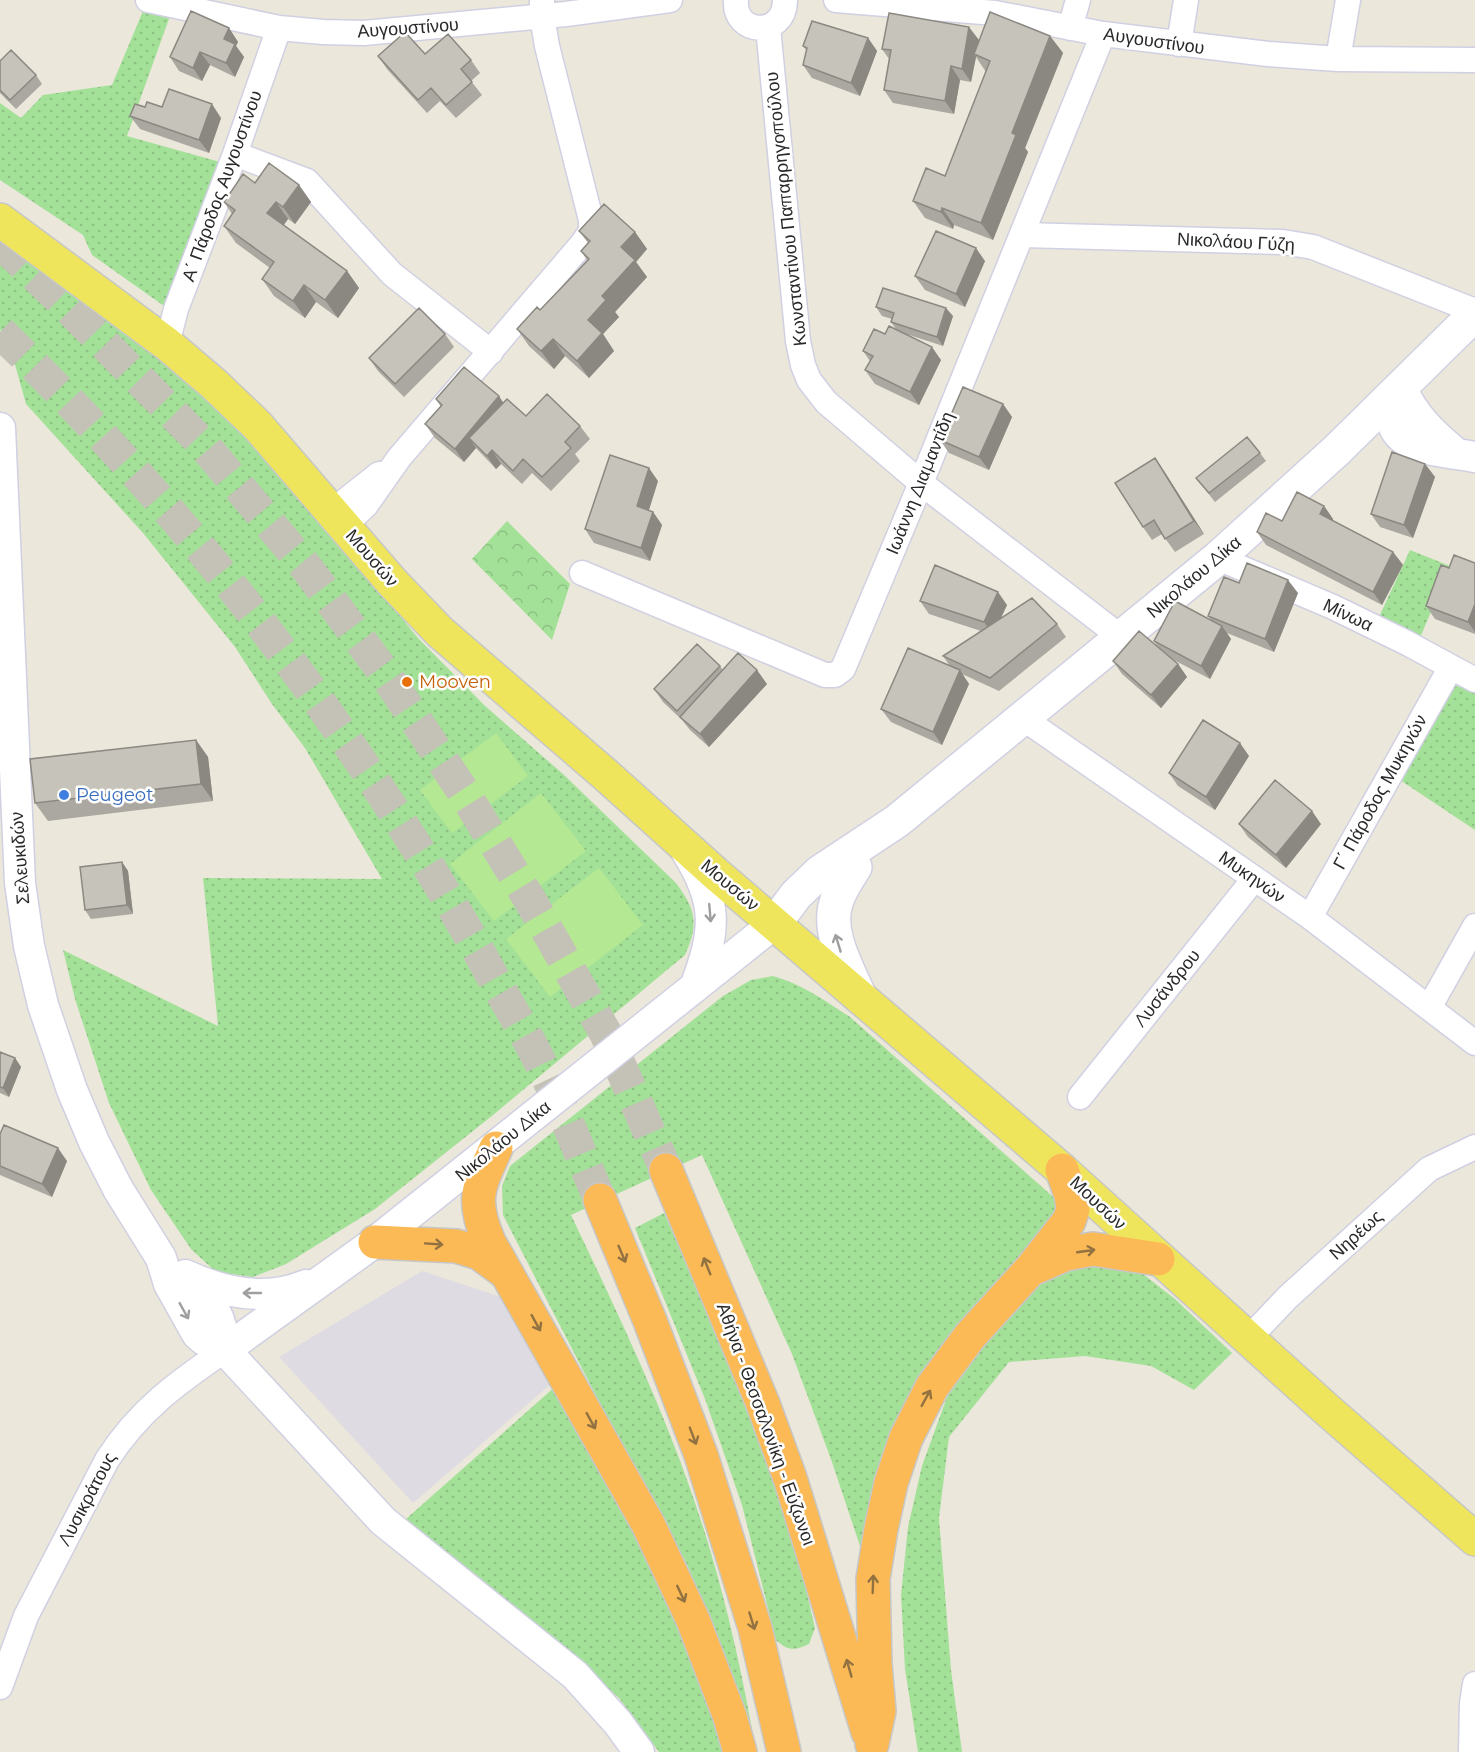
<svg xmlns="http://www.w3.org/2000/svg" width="1475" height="1752" viewBox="0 0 1475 1752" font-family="Montserrat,sans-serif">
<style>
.industrial{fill:#dfdbe3}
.grass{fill:url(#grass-dots)}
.forest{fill:url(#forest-crowns)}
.pitch{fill:#b5e893}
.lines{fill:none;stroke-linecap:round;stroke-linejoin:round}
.motorway-tunnel{stroke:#c4c1b7;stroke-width:33;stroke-dasharray:33 16;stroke-linecap:butt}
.minor-casing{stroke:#d0d0e2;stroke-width:27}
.tertiary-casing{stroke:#d0d0e2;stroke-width:33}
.secondary-casing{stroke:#d0d0e2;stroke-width:36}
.primary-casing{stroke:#c7c7c7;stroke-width:36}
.motorway-casing{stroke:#c7c7c7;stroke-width:36}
.minor{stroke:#fff;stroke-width:24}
.tertiary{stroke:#fff;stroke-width:30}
.secondary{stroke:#fff;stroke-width:33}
.primary{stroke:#eee55d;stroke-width:33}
.motorway{stroke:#fbba56;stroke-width:33}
.wall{fill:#aaa8a0}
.shaded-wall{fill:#8b8882}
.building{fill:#c6c3ba;stroke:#8b8882;stroke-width:1.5}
.oneway{stroke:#9f9f9f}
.oneway2{stroke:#927240}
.food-dot{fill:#e8710a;stroke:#fff;stroke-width:2}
.shop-dot{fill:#3f7fe0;stroke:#fff;stroke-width:2}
.labels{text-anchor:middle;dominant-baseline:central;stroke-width:5;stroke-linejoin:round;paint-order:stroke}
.street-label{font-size:18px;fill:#292929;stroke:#fff}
.food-label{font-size:18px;fill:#c56008;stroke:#fff;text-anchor:start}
.shop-label{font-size:18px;fill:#366cbe;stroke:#fff;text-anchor:start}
</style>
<defs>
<pattern id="grass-dots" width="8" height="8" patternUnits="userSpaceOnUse" patternTransform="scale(1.5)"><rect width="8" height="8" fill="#a4e198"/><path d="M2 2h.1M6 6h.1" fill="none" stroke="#8dc183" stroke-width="1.8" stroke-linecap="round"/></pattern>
<pattern id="forest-crowns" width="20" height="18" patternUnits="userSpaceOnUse" patternTransform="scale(1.5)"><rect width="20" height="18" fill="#a4e198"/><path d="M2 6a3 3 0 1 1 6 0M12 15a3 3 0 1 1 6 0" fill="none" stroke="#8dc183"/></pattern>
</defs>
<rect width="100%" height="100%" fill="#ebe7db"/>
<path class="industrial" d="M422 1271 513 1301 551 1384 413 1503 279 1357Z"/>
<path class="grass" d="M143 11 170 16 127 136 220 162 164 306 92 255 83 235 0 180V103L21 118 43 95 112 85Z
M0 227 211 398 331 531 418 638 484 705 564 775 676 883C696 910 699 924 685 955L493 1115 375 1209 286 1264 253 1277 216 1272 191 1249 151 1190 109 1103 75 999 63 950 218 1026 203 878 382 879 305 748 272 704 235 647 143 533 26 404 14 361 0 329Z
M1410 550 1450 566 1420 638 1379 617Z
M1455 685 1475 693V830L1400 780Z
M773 976C802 984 825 1001 850 1017L1068 1210 937 1364 861 1549 832 1462 792 1354 702 1155 571 1215C622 1322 674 1430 708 1543 729 1612 744 1682 756 1752H751L716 1637 687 1564 638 1477 503 1215 502 1186 510 1166 723 996 751 980Z
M664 1213 739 1380 779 1495 800 1565 815 1628 809 1644C795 1651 788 1651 776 1640L742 1505 705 1399 635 1228Z
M1112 1261 1139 1271 1175 1299 1232 1353 1194 1390 1151 1366 1085 1356 1009 1362 949 1437 939 1518 951 1670 962 1752H918L905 1669 901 1595 908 1527 922 1466 947 1397 998 1327 1044 1278 1070 1266Z
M566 1377 738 1752H659L619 1698 561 1645 406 1519Z"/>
<path class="forest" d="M507 521 570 584 552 640 472 559Z"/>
<path class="pitch" d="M496 733 528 776 452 833 420 790Z
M541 793 586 851 494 921 450 864Z
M599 868 643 925 550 997 506 939Z"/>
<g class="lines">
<path class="motorway-tunnel" d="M0 242 64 303 202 443 306 567 388 678 466 796 530 900 606 1034 666 1170
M0 332C195 520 363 741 494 979 510 1008 528 1037 543 1068 564 1111 581 1156 600 1200"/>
<defs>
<path id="minor" d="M148 0 279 28 323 32 364 33 566 14 670 0
M736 0C733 36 785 38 785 0
M836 0 995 13 1103 34 1268 54 1338 59 1475 60
M768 27 798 341 803 365 809 380 826 402 921 483 1122 638
M1070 28 1078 0
M1179 44 1186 0
M1338 59 1348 0
M235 154 307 181 392 274 491 352
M1022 235 1283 242 1313 247 1475 311
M167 344 176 309 235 154 279 28
M331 512 379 474
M344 526 366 505 399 458 582 244 591 231V220L547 46 542 16V0
M1218 558 1333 607 1407 643 1475 680
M582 573 825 675H835L843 669 921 483 1103 34
M1024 719 1310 917 1475 1043
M1310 917 1451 667
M1429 1008 1475 926
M1080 1097 1254 879
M1248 1339 1288 1297 1429 1169 1475 1147
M0 1687 26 1616 107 1460C139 1410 177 1383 225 1350
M1471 1752 1472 1703 1475 1684"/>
<path id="tertiary" d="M1401 388C1370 450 1431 449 1475 457
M1401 388C1415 417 1432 433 1456 453
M0 428 20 883 29 946 43 1005 72 1090 94 1142 118 1189 161 1258 169 1284 197 1334 204 1340 225 1350 383 1521 575 1675 618 1723 639 1752
M686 851C719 903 716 931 695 987
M185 1275C222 1292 266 1302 306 1285
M188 1278C212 1304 222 1313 225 1350
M225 1350 375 1242 775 923"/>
<path id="secondary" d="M855 867C849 877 841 888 837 900 825 931 848 969 860 997
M775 923 796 895 820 872 897 821 1218 558 1337 450 1475 314"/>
<path id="primary" d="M0 220 167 344 214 384 257 425 392 582 440 632 607 776 716 874 1062 1170 1324 1407 1475 1539"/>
<path id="motorway" d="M496 1148C478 1188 471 1200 489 1242L648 1524 693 1620 730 1717 740 1752
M666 1170 763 1404 790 1478 868 1732
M600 1200 650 1321 701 1455 755 1628 784 1752
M375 1242 456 1246 479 1253 505 1272
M1032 1269 1066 1254 1093 1249 1158 1259
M872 1744 879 1711 875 1664 873 1579 881 1529 891 1483 906 1438 932 1387 970 1336 1031 1269 1069 1221 1073 1209 1071 1195 1062 1170"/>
</defs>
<use href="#minor" class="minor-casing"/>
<use href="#tertiary" class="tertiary-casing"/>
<use href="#secondary" class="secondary-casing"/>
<use href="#primary" class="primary-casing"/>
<use href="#motorway" class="motorway-casing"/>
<use href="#minor" class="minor"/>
<use href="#tertiary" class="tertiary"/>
<use href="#secondary" class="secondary"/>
<use href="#primary" class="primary"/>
<use href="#motorway" class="motorway"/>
</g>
<path class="wall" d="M229 28 238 42 236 46 244 57 235 77 210 65 202 81 179 71 170 57Z
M1050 36 1063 53 1025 148 1028 152 993 240 954 225 953 229 925 218 913 201 945 176 986 72 976 57 971 82 960 80 954 114 893 103 884 90 889 59 882 49 979 40 978 43Z
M868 38 877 51 860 96 812 78 803 65 807 51 803 46Z
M425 54 471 60 480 73 471 81 482 95 456 118 440 101 427 113 387 69 378 56Z
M0 61 36 75 42 84 16 109 0 93Z
M145 107H162L221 118 209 153 140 129 130 116Z
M299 185 311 202 295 224 288 219 284 225 347 271 359 288 338 318 316 302 305 318 274 296 262 279 270 268 236 243 224 226 232 214 224 202Z
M579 231 635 232 647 249 636 262 647 277 615 312 619 317 603 334 614 351 589 378 565 356 554 369 529 346 517 329 540 310 587 260 581 251 588 243Z
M985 261 965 307 925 290 915 276Z
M876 307 953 316 943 346 903 333 941 360 919 405 875 384 865 370 870 361 863 351 885 334 896 329 891 322 892 319 882 316Z
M445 334 454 347 404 397 378 371 369 358Z
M436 399 503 403 526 416 580 426 590 439 575 454 580 461 551 491 532 473 522 484 501 464 496 469 476 448 464 462 435 438 425 424 441 407Z
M1003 404 1012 417 989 470 949 453 940 440Z
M1260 453 1266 461 1215 502 1196 478Z
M1425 464 1435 477 1413 538 1380 527 1371 514Z
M1164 471 1204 534 1175 552 1162 534 1152 540 1143 527Z
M658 481 649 510 653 512 662 525 650 561 594 543 585 529Z
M1324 506 1333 519V521L1393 552 1403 565 1382 605 1266 545 1257 532Z
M1475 563V634L1435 619 1426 606 1449 568Z
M1239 583 1298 593 1274 652 1227 633 1231 639 1210 679 1172 659 1178 664 1187 677 1161 708 1122 674 1113 661 1158 647 1154 641 1212 621 1208 616Z
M920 601 1007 605 1001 618 1057 624 1066 637 999 691 962 674 969 684 942 745 891 722 881 709 950 666 943 656 981 631 929 614Z
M720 666 723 670 767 684 709 747 690 730 682 720 663 702 654 689Z
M196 740 208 757 213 801 48 821 35 803Z
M1249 756 1215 810 1178 786 1169 773Z
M1239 824H1321L1286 868 1248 837Z
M122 862 128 871 133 914 91 919 85 910Z
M0 1052 15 1058 21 1067 9 1097 0 1093Z
M0 1134 67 1161 52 1197 0 1175Z"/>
<path class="shaded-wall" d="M969 27 979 40 976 55 974 54 976 57 971 82 962 69Z
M229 28 238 42 236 46 244 57 235 77 226 63 224 39Z
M1050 36 1063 53 1025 148 1028 152 993 240 981 223 1012 133Z
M868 38 877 51 860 96 851 83Z
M200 52 210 65 202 81 193 68Z
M951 66 960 80 954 114 945 101Z
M212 104 221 118 209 153 199 140Z
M299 185 311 202 295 224 283 207Z
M276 202 288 219 279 231 267 213Z
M942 208 954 225 953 229 941 212Z
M635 232 647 249 636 262 647 277 615 312 619 317 603 334 614 351 589 378 577 361 588 320 602 296 621 247Z
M976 248 985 261 965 307 956 294Z
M347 271 359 288 338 318 325 300Z
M304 285 316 302 305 318 293 301Z
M946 308 953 316 943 346 937 337Z
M553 339 565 356 554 369 541 351Z
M932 347 941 360 919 405 910 392Z
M499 396 508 410 469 438 476 448 464 462 455 449Z
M1003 404 1012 417 989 470 979 457Z
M492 450 501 464 496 469 487 456Z
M1155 458 1164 471 1204 534 1194 521Z
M1425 464 1435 477 1413 538 1404 525Z
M649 468 658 481 646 519 637 506Z
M1324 506 1333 519 1329 528 1320 514Z
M653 512 662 525 650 561 641 548Z
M1393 552 1403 565 1382 605 1373 592Z
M1288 580 1298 593 1274 652 1265 639Z
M998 592 1007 605 993 635 984 622Z
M1475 604V632L1468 622Z
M1222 626 1231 639 1210 679 1201 666Z
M1178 664 1187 677 1161 708 1151 695Z
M757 670 767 684 709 747 700 734Z
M960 670 969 684 942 745 933 732Z
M196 740 208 757 213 801 201 784Z
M1240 743 1249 756 1215 810 1206 797Z
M1312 811 1321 824 1286 868 1276 855Z
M122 862 128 871 133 914 127 905Z
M15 1058 21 1067 9 1097 3 1088Z
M58 1148 67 1161 52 1197 42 1184Z"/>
<path class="building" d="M191 11 229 28 224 39 235 44 226 63 200 52 193 68 170 57Z
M990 12 1050 36 1012 133 1016 135 981 223 942 208 941 212 913 201 926 168 945 176 990 61 974 54Z
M889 13 969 27 962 69 951 66 945 101 884 90 891 50 882 49Z
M812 21 868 38 851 83 803 65 807 48 803 46Z
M405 32 425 54 448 34 471 60 461 69 472 82 446 105 431 88 418 100 378 56Z
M11 50 36 75 10 100 0 90V61Z
M169 89 212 104 199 140 130 116 135 104 145 107 147 102 162 107Z
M269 163 299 185 283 207 276 202 267 213 347 271 325 300 304 285 293 301 262 279 274 262 224 226 235 210 224 202 243 174 255 183Z
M604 204 635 232 621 247 635 260 602 296 606 300 588 320 602 333 577 361 553 339 541 351 517 329 537 307 540 310 589 259 581 251 590 241 579 231Z
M936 231 976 248 956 294 915 276Z
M883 288 946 308 937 337 891 322 894 313 876 307Z
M419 308 445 334 395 384 369 358Z
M889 326 932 347 910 392 865 370 873 356 863 351 874 329 885 334Z
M464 367 499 396 455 449 425 424 442 405 436 399Z
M963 387 1003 404 979 457 940 440Z
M547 394 580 426 565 442 571 448 542 477 523 459 513 471 492 450 487 456 469 438 507 399 526 416Z
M1247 437 1260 453 1209 493 1196 478Z
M1392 452 1425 464 1404 525 1371 514Z
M610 455 649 468 637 506 653 512 641 548 585 529Z
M1155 458 1194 521 1165 539 1154 520 1143 527 1115 483Z
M1297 492 1324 506 1320 514 1393 552 1373 592 1257 532 1266 513 1282 521Z
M1454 555 1475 563V604L1468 622 1426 606 1441 565 1449 568Z
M1247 563 1288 580 1265 639 1208 616 1224 577 1239 583Z
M935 565 998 592 984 622 920 601Z
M1032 598 1057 624 990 678 943 656Z
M1175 601 1222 626 1201 666 1154 641Z
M1139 631 1178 664 1151 695 1113 661Z
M697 644 720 666 677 711 654 689Z
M908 648 960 670 933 732 881 709Z
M738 653 757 670 700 734 680 717Z
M1203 720 1240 743 1206 797 1169 773Z
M196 740 201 784 35 803 30 759Z
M1275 780 1312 811 1276 855 1239 824Z
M122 862 127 905 85 910 80 867Z
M0 1052 15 1058 3 1088 0 1087Z
M4 1125 58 1148 42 1184 0 1166V1134Z"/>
<defs><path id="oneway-shaft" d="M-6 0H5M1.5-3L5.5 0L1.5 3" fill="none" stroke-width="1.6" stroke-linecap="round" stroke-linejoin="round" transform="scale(1.5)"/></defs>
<g class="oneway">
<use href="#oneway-shaft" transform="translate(710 913) rotate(85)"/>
<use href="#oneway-shaft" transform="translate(838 943) rotate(-107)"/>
<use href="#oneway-shaft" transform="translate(252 1293) rotate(-180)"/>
<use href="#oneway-shaft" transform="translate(184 1311) rotate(61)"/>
</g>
<g class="oneway2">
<use href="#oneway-shaft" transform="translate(434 1244) rotate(4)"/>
<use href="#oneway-shaft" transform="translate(1086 1251) rotate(-8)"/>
<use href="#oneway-shaft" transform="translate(622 1254) rotate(67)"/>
<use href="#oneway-shaft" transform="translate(707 1266) rotate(-112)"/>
<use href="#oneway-shaft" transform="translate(536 1323) rotate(61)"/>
<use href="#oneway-shaft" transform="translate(926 1398) rotate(-61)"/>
<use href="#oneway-shaft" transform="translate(591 1421) rotate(61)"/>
<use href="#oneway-shaft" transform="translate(693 1436) rotate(69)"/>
<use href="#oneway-shaft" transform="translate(873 1584) rotate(-88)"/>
<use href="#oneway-shaft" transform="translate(681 1594) rotate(65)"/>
<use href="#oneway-shaft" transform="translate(752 1621) rotate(73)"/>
<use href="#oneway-shaft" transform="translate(849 1668) rotate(-106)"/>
</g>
<circle class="food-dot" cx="407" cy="682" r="6"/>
<circle class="shop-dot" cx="64" cy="795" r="6"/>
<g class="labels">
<g class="street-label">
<text transform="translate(408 28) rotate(-4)">Αυγουστίνου</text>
<text transform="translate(1154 41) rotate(8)">Αυγουστίνου</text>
<text transform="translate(222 186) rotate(-70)">Α΄ Πάροδος Αυγουστίνου</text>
<text transform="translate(786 209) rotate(-96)">Κωνσταντίνου Παπαρρηγοπούλου</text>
<text transform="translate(1236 242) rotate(3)">Νικολάου Γύζη</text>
<text transform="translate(920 483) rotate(-68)">Ιωάννη Διαμαντίδη</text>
<text transform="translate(372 558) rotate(49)">Μουσών</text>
<text transform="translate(1194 577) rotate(-40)">Νικολάου Δίκα</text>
<text transform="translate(1348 615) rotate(25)">Μίνωα</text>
<text transform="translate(1380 792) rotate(-61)">Γ΄ Πάροδος Μυκηνών</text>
<text transform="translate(20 858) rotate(-94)">Σελευκιδών</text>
<text transform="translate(1252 877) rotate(35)">Μυκηνών</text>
<text transform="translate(730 885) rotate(40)">Μουσών</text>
<text transform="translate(1167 988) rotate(-51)">Λυσάνδρου</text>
<text transform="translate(503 1141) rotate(-39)">Νικολάου Δίκα</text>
<text transform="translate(1098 1203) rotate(43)">Μουσών</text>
<text transform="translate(1356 1235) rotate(-42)">Νηρέως</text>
<text transform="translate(766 1424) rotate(70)">Αθήνα - Θεσσαλονίκη - Εύζωνοι</text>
<text transform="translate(87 1499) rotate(-62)">Λυσικράτους</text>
</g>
<g class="food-label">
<text x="419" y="682">Mooven</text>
</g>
<g class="shop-label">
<text x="76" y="795">Peugeot</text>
</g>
</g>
</svg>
